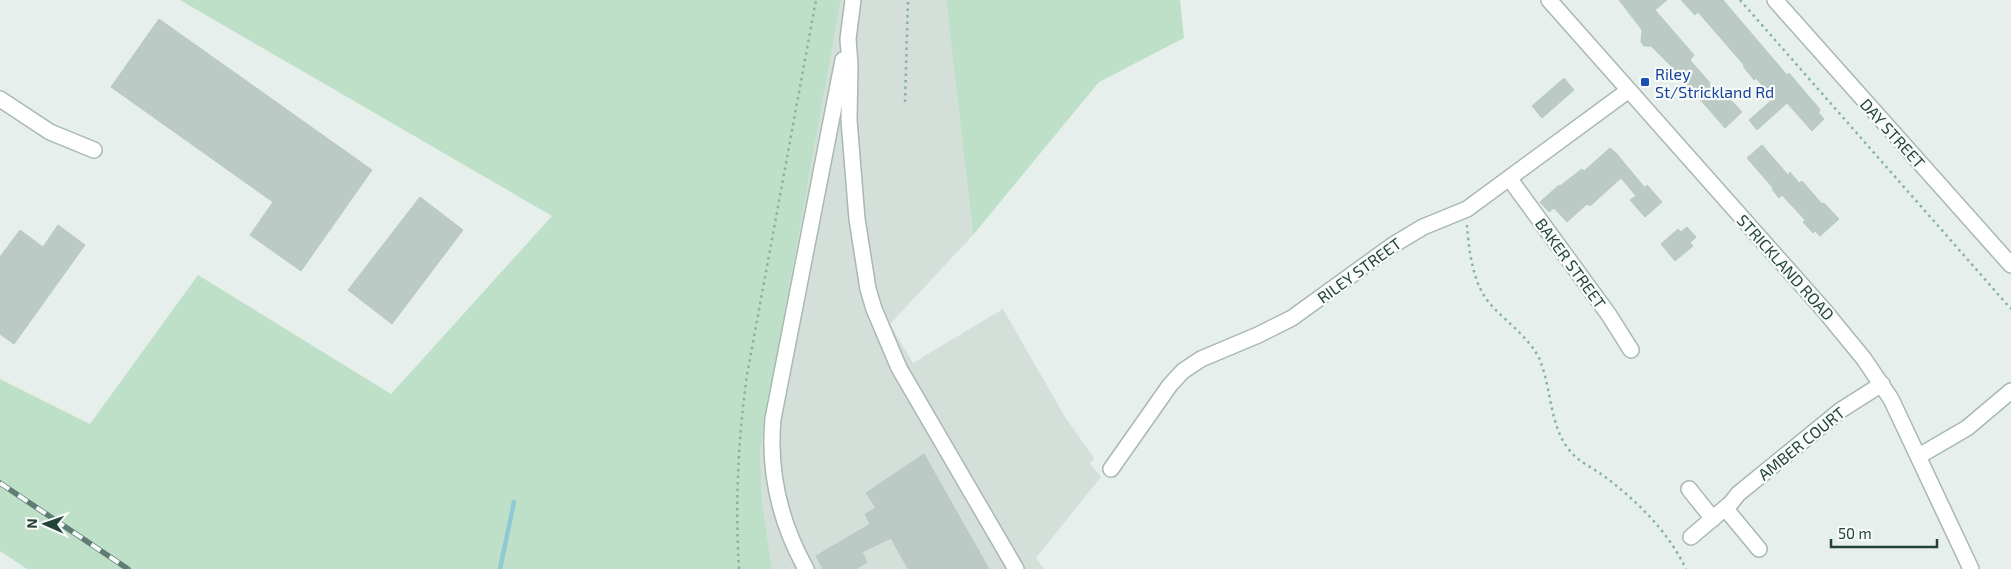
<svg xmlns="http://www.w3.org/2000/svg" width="2011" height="569" viewBox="0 0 2011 569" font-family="'Exo 2',sans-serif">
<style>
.built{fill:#d4dfda}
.green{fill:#bfe0c8}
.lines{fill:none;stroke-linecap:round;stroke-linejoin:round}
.stream{stroke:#8ec9d4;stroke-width:4.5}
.building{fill:#bbcac4;stroke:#b8c9c2}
.minor-casing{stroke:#a8b8b2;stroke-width:18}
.path{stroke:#86b3a5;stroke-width:2.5;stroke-dasharray:2.5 4;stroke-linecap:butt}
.minor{stroke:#fff;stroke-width:15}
.rail-casing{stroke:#5f7d75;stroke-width:5.5}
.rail{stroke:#f7fbf9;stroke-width:4;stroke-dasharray:11;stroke-linecap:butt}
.transit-dot{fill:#1a4fb4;stroke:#f7fbf9;stroke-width:2}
.labels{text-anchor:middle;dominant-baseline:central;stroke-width:4.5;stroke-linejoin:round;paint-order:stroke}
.transit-label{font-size:16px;fill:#164399;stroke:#f7fbf9;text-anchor:start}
.street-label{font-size:16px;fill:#24423a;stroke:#f7fbf9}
</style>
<rect width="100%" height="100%" fill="#e6efeb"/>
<path class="built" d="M841 0H946L973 235 890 324 913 363 1003 309 1065 417 1094 458 1090 464 1101 477 1036 558 1044 569H772L762 500 760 451Z"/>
<path class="green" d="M180 0H841L760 451 762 500 772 569H27L0 551V379L90 424 198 275 391 394 552 216Z
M946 0H1180L1184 38 1099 82 973 235Z"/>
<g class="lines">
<path class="stream" d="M500 569 514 502"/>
</g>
<path class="building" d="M1619 0H1667L1655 10 1694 55 1690 60 1710 83 1709 85 1723 101 1728 97 1742 112 1725 128 1671 66 1651 46H1644L1641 42 1642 30Z
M1681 0H1723L1787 75 1789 73 1811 99 1819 108 1820 111 1818 112 1824 119 1812 131 1787 103 1757 130 1749 120 1773 99 1756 78 1754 80 1743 66 1744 65 1698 12 1695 15Z
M159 19 372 170 301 271 250 235 273 202 111 87Z
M1564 78 1574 90 1542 118 1532 106Z
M1762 145 1788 175 1790 172 1799 183 1802 181 1822 204 1824 203 1839 219 1820 236 1815 231 1813 233 1803 222 1805 220 1782 195 1779 198 1772 189 1773 188 1747 158Z
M1610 148 1616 153 1645 188 1647 185 1662 202 1645 217 1630 200 1636 196 1621 178 1590 206 1587 204 1567 222 1554 208 1549 212 1540 202 1559 185 1560 186 1582 169 1584 171Z
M420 197 463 230 392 324 348 290Z
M58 225 85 245 14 344 0 334V257L20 230 43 247Z
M1687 227 1696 237 1690 243 1693 246 1675 261 1661 244 1678 229 1681 232Z
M924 454 989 569H908L891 538 862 552 867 562 856 569H823L816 556 870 524 865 514 876 508 866 493Z"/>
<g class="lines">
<defs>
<path id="minor" d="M853 0 848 39 850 65 849 120 857 219 868 289 874 309 899 368 1016 569
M1549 0 1823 309 1864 359 1891 399 1971 569
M1775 0 2011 265
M0 99 50 132 94 150
M1509 178 1609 315 1631 350
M1919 456 1967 428 2011 391
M1111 469 1170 385 1183 371 1201 359 1258 335 1292 318 1393 245 1423 227 1467 209 1629 90
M1689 489 1713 519
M1725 508 1759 549
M1691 537 1731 503 1738 494 1841 410 1882 384
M806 569C780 522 768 473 773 419L843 60"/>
</defs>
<use href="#minor" class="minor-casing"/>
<path class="path" d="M1740 0 2011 309
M905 102 908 0
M1467 225C1469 252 1473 287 1493 307 1508 323 1529 338 1539 358 1552 388 1549 426 1570 451 1579 462 1593 468 1604 476 1637 501 1668 531 1686 569
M739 569C735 504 738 440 747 375L816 0"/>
<use href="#minor" class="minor"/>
<defs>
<path id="rail" d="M0 483 128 569"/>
</defs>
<use href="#rail" class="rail-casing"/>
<use href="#rail" class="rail"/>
</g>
<rect class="transit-dot" x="1640" y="77" width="10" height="10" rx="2.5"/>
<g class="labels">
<g class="transit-label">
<text x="1655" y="73">Riley<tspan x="1655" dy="18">St/Strickland Rd</tspan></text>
</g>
<g class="street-label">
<text transform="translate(1893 133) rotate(48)">DAY STREET</text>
<text transform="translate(1571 263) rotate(54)">BAKER STREET</text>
<text transform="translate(1786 267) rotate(48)">STRICKLAND ROAD</text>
<text transform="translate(1359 270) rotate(-36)">RILEY STREET</text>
<text transform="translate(1801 443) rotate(-39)">AMBER COURT</text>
</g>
</g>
<g transform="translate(45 524) rotate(272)" stroke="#f7fbf9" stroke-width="4" paint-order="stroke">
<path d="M0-4L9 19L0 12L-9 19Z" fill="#24423a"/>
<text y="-8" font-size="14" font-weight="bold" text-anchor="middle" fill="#24423a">N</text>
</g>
<path d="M1831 539v8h106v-8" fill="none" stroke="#24423a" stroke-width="2.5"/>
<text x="1838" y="539" font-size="15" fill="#24423a" stroke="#f7fbf9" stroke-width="4" paint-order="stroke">50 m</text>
</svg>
